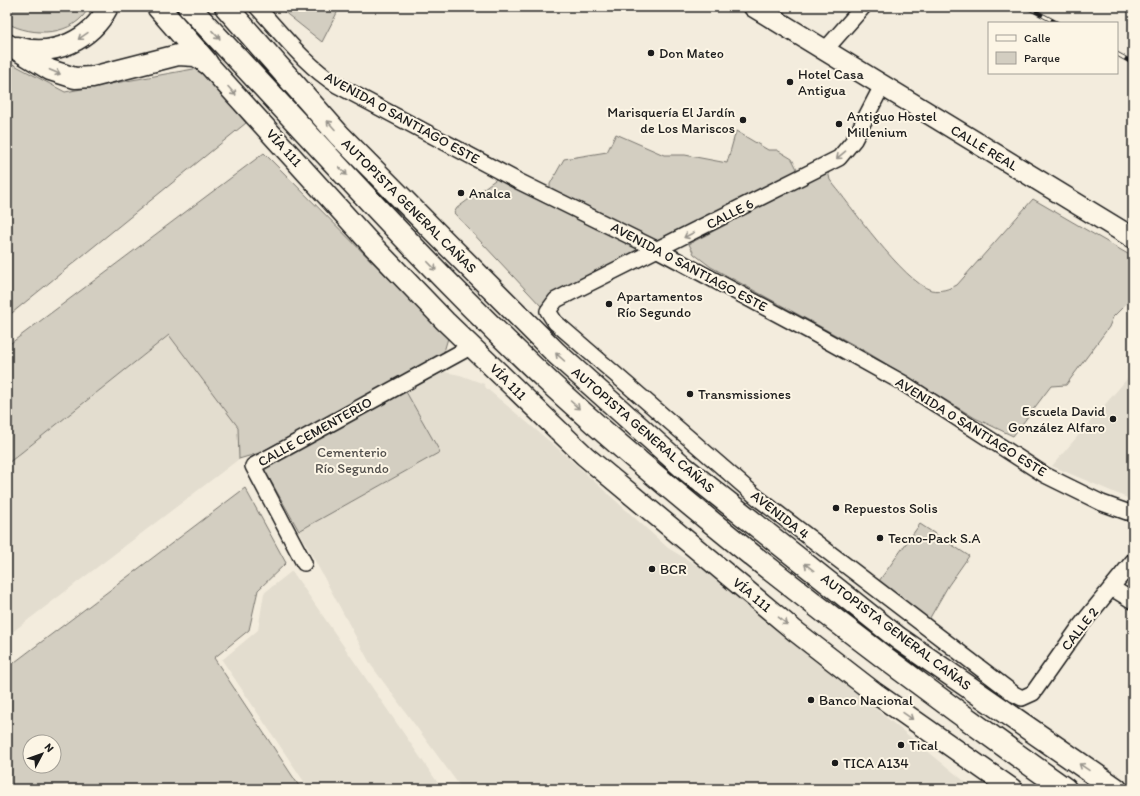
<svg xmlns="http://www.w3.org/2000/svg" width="1140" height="796" viewBox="0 0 1140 796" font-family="Itim,sans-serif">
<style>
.built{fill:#e3ddcf}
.green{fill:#d3cec1;stroke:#78756e;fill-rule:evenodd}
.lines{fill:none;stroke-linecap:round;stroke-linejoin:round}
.minor-casing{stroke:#1c1c1c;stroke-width:18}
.major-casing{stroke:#1c1c1c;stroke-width:23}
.highway-casing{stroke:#1c1c1c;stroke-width:25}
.minor{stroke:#fcf5e5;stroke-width:15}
.major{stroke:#fcf5e5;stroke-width:20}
.highway{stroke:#fcf5e5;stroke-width:22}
.rail-casing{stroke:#1c1c1c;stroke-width:4.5}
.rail{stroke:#fcf5e5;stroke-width:3;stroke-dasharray:9;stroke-linecap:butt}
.oneway{stroke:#97938b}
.poi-dot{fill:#1c1c1c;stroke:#fcf5e5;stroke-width:1.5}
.labels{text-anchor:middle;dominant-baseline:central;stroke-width:4;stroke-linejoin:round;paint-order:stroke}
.poi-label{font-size:14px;fill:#1c1c1c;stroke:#fcf5e5;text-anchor:start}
.street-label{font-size:14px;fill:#1c1c1c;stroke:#fcf5e5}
.park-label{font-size:14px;fill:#53514e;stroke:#fcf5e5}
</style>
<rect width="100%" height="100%" fill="#f3ecdd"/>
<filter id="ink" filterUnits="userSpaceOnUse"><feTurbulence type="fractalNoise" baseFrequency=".025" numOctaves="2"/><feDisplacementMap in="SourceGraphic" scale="8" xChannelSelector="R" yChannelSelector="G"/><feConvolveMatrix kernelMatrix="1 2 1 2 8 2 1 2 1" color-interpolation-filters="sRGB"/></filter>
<g filter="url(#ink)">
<path class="built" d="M169 335 238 427 239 459 7 636V464Z
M445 372 460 375 484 384 486 388 554 445 668 548 708 572 974 789H462L371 665 299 531 440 452 405 390Z
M1133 372V499L1132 500 1052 466Z
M292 571 442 789H309L222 660 258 630 264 593Z"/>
<path class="green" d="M7 7H89C74 37 32 37 7 23Z
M278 7H340L322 42Z
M7 61 65 92 199 68 246 123 7 317Z
M736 131 768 150H777L792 159 798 171 664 241 656 240 574 202 550 188V184L564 159 607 152 616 134 664 155H685L727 163Z
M264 153 448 338 443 355 259 453 239 459 238 427 169 335 7 464V346Z
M828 171 830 180C850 205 903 281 931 290 941 292 949 289 957 285L1033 199 1133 257V297L1113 317 1109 327 1066 385 1051 386 1013 436 975 418 865 351 711 267 694 254 689 244Z
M499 177 646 253 541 306 454 213 457 208Z
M405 390 440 452 299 531 264 469Z
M245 488 286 563 258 590 249 630 214 658 301 789H7V668ZM30 742H54V766H30Z
M920 524 969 556 948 586 927 623 879 581Z"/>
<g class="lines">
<defs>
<path id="minor" d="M257 7C282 34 306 66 337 85L518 181 658 250 813 333 903 383 1045 475 1102 503 1127 512H1133
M825 50 863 7
M882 86 854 140 839 158 556 300 548 311 555 322 759 499 1014 694 1022 698 1033 693 1081 625 1133 561
M304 563 253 466 472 346
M1112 588 1133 601"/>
<path id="major" d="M754 7 1133 238
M7 44 50 70 75 78 92 77 178 55 195 56 206 62 372 245 445 321 585 456 795 631 875 693 1012 789
M17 47C53 58 91 40 108 7"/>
<path id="highway" d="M158 7 206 62
M189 7C308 133 423 264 550 383 613 442 680 497 748 552 851 634 957 713 1065 789
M226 7 339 135 448 245 556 353 683 467 898 638 1116 789"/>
</defs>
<use href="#minor" class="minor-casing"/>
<use href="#major" class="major-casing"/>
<use href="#highway" class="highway-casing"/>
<use href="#minor" class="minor"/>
<use href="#major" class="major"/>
<use href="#highway" class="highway"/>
<defs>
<path id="rail" d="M1027 7 1057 23
M1117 54 1133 63"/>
</defs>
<use href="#rail" class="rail-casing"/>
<use href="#rail" class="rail"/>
</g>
<defs><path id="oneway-shaft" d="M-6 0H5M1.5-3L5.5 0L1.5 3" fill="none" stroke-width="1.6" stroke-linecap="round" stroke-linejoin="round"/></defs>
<g class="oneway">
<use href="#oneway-shaft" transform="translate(216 35) rotate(47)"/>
<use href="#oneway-shaft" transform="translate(83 36) rotate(145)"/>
<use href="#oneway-shaft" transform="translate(55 72) rotate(23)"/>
<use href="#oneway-shaft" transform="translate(232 91) rotate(48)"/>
<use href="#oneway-shaft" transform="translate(331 125) rotate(-132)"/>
<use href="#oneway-shaft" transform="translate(841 155) rotate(140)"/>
<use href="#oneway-shaft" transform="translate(343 171) rotate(47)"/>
<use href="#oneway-shaft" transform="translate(689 235) rotate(153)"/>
<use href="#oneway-shaft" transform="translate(432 266) rotate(46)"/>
<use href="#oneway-shaft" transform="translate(560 357) rotate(-138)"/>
<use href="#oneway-shaft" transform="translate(575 405) rotate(42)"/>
<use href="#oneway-shaft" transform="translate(809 567) rotate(-142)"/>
<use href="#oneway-shaft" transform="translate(783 621) rotate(40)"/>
<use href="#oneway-shaft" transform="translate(908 716) rotate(35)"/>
<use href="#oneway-shaft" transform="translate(1084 767) rotate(-146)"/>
</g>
</g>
<g class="poi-dot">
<circle cx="651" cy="53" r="4"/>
<circle cx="790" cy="82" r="4"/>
<circle cx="743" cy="120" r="4"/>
<circle cx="839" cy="124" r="4"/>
<circle cx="461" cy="193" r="4"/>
<circle cx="609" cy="304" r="4"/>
<circle cx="690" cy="394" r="4"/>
<circle cx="1113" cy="419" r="4"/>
<circle cx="836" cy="508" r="4"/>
<circle cx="880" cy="538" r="4"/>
<circle cx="652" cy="569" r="4"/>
<circle cx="811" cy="700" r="4"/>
<circle cx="901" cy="745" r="4"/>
<circle cx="835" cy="763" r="4"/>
</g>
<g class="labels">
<g class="poi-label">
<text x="659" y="53">Don Mateo</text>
<text x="798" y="74">Hotel Casa<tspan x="798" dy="16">Antigua</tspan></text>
<text x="735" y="112" text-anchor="end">Marisquería El Jardín<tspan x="735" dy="16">de Los Mariscos</tspan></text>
<text x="847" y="116">Antiguo Hostel<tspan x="847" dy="16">Millenium</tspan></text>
<text x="469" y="193">Analca</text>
<text x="617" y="296">Apartamentos<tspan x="617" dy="16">Río Segundo</tspan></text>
<text x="698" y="394">Transmissiones</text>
<text x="1105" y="411" text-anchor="end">Escuela David<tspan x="1105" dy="16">González Alfaro</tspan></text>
<text x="844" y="508">Repuestos Solis</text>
<text x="888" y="538">Tecno-Pack S.A</text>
<text x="660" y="569">BCR</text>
<text x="819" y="700">Banco Nacional</text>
<text x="909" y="745">Tical</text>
<text x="843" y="763">TICA A134</text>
</g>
<g class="street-label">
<text transform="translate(402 118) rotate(29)">AVENIDA 0 SANTIAGO ESTE</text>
<text transform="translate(284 148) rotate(48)">VÍA 111</text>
<text transform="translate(984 148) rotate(31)">CALLE REAL</text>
<text transform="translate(409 206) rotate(45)">AUTOPISTA GENERAL CAÑAS</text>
<text transform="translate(730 214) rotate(-27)">CALLE 6</text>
<text transform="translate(689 267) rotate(28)">AVENIDA 0 SANTIAGO ESTE</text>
<text transform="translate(508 382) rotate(45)">VÍA 111</text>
<text transform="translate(971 427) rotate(32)">AVENIDA 0 SANTIAGO ESTE</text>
<text transform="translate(643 430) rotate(41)">AUTOPISTA GENERAL CAÑAS</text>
<text transform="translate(315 432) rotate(-29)">CALLE CEMENTERIO</text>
<text transform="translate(780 515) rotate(38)">AVENIDA 4</text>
<text transform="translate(752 595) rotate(40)">VÍA 111</text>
<text transform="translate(1080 629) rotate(-52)">CALLE 2</text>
<text transform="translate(896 632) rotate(37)">AUTOPISTA GENERAL CAÑAS</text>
</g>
<g class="park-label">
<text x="352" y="452">Cementerio<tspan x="352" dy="16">Río Segundo</tspan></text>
</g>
</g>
<rect width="1140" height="796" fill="none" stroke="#fcf5e5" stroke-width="24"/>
<rect x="12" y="12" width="1116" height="772" fill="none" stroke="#1c1c1c" stroke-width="1.5" filter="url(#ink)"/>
<rect x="988" y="22" width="130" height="52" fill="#fcf5e5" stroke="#a29e95"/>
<rect x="996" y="35" width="20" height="6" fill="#fcf5e5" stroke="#a29e95"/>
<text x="1024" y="42" font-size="12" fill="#1c1c1c">Calle</text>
<rect x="996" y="52" width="20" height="12" fill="#d3cec1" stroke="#a29e95"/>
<text x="1024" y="62" font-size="12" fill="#1c1c1c">Parque</text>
<g transform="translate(42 754) rotate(49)"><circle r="19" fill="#fcf5e5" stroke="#a29e95"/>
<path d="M0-3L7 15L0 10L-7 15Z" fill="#1c1c1c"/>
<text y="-6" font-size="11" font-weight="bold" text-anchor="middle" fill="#1c1c1c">N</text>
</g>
</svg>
